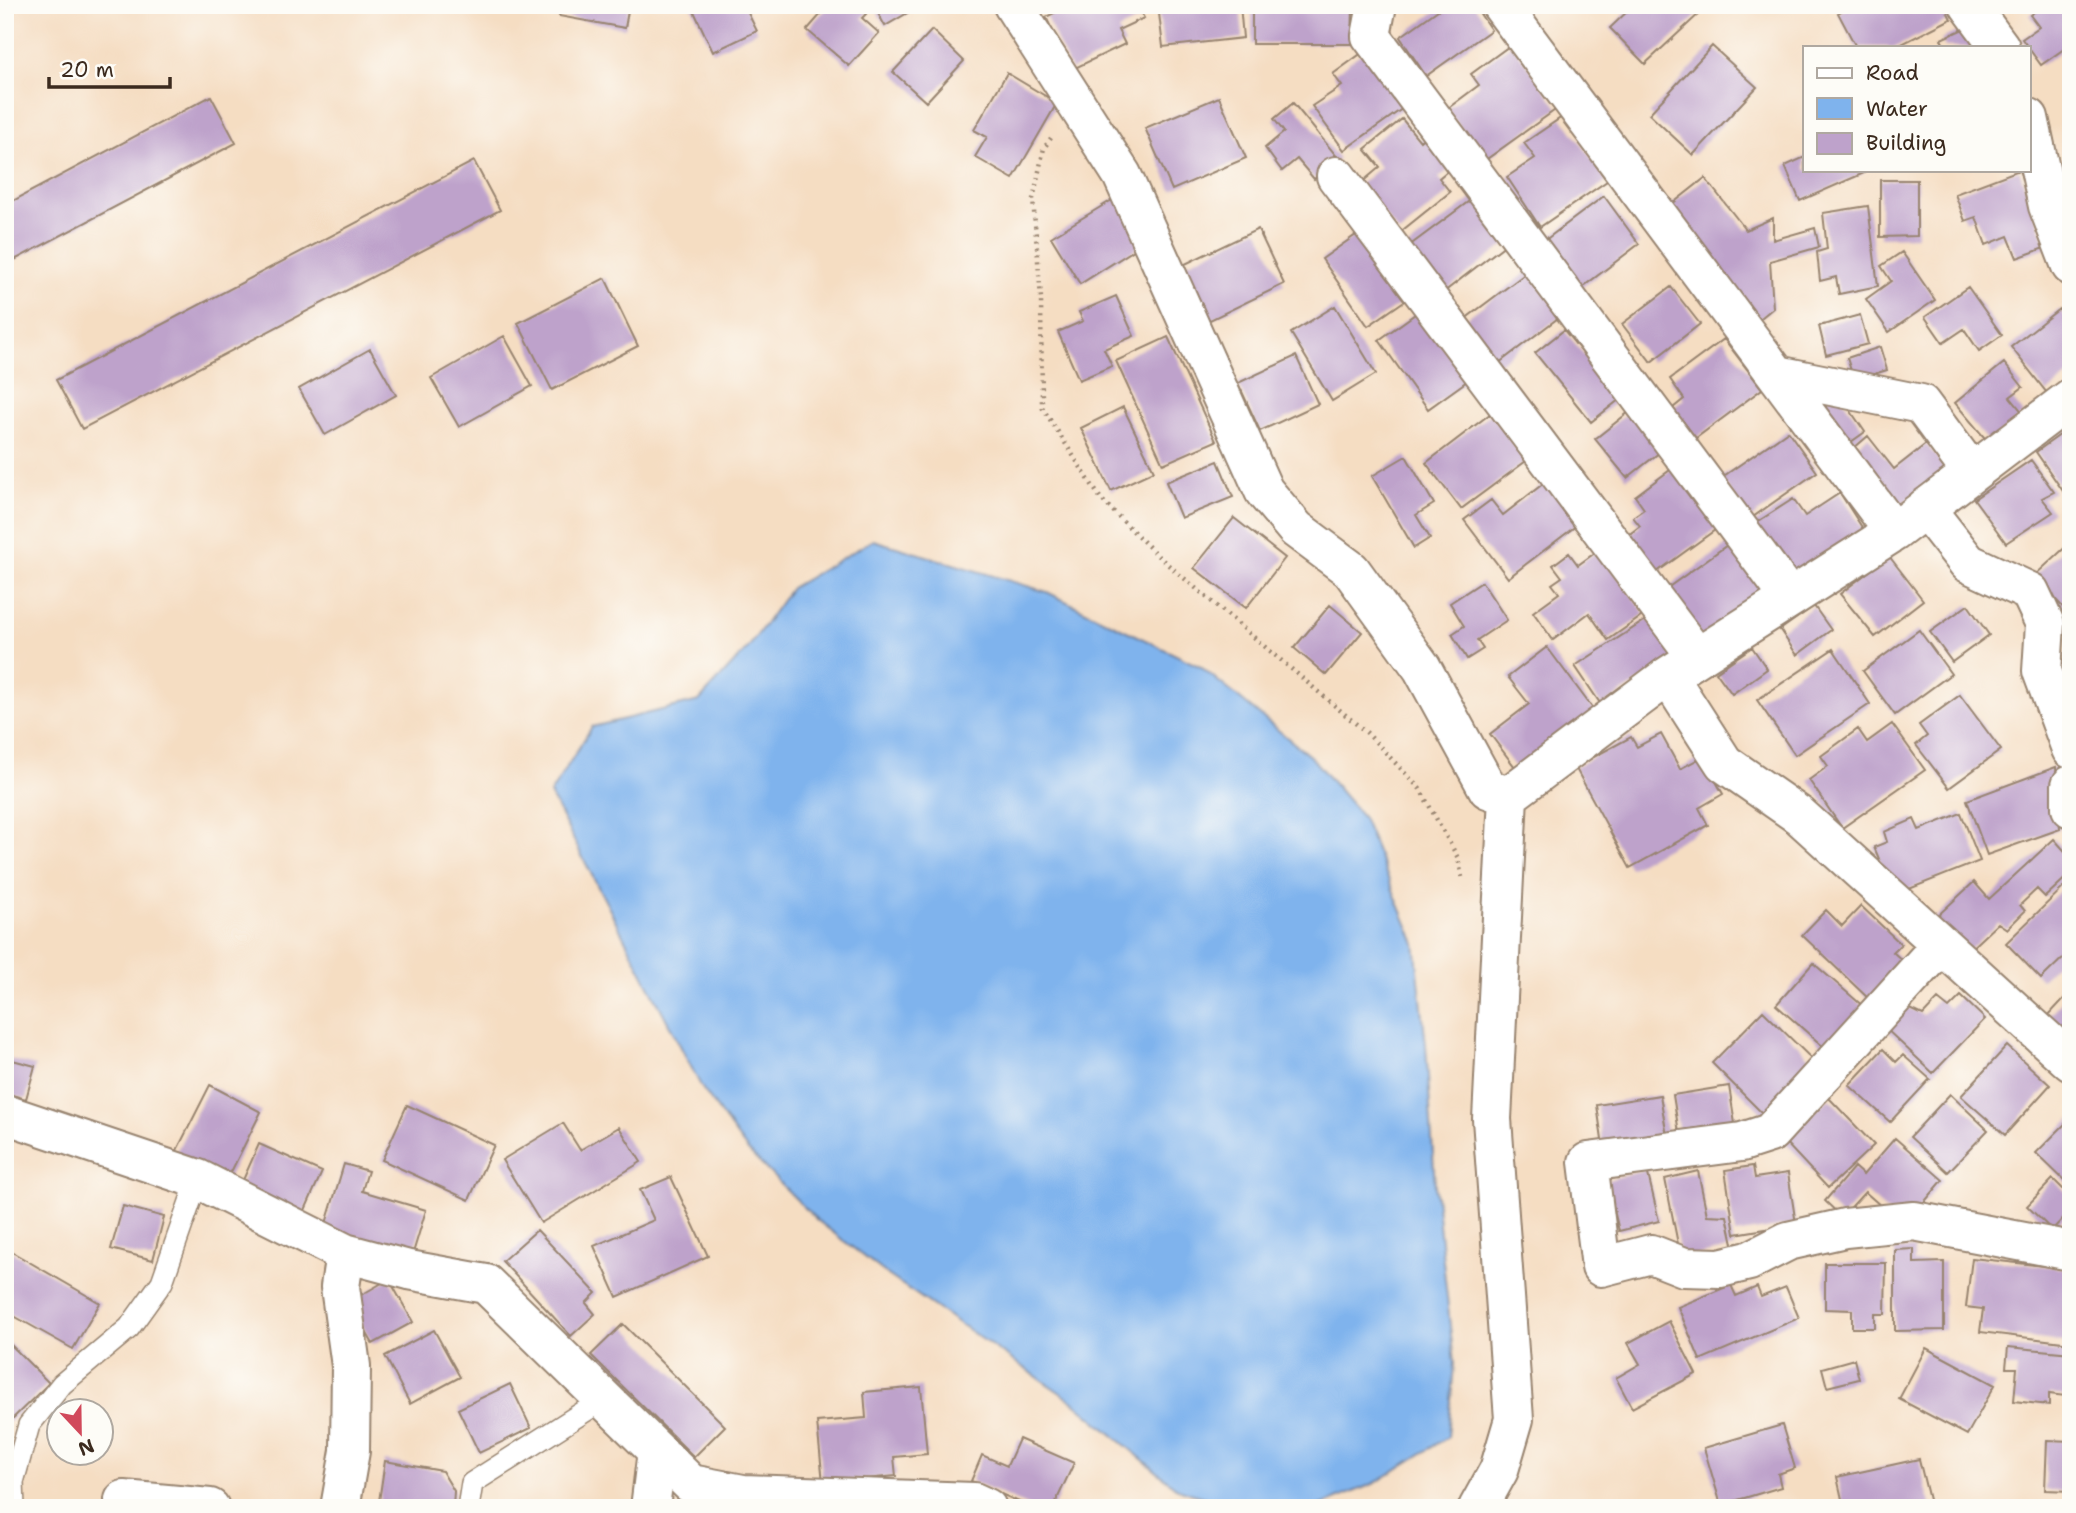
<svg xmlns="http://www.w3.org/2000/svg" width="2076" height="1513" viewBox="0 0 2076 1513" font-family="'Shantell Sans',sans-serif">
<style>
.water{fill:#7fb3ed;stroke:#5d6e86;stroke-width:2}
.building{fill:#bea2cb}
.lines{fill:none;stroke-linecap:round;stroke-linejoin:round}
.service-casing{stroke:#988470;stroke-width:24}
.minor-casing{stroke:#988470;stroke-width:42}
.path{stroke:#988470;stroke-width:4.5;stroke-dasharray:2 5;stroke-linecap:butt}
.service{stroke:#fff;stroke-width:21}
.minor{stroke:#fff;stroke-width:38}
</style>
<rect width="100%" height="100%" fill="#fdfcf7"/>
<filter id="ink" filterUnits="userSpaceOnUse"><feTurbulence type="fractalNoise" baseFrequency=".0143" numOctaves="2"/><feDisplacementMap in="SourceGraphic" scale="14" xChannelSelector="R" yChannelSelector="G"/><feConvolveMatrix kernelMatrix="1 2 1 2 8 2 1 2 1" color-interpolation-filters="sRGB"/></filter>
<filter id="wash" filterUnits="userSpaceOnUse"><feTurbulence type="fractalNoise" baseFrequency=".00686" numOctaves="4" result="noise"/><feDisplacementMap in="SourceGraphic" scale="28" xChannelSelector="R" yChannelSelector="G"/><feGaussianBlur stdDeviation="1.57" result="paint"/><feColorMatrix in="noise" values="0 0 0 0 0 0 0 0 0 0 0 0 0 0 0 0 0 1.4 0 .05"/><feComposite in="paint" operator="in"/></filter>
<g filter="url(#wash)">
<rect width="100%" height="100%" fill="#f5ddc2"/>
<path class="water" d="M873 540 1047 592 1201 667 1312 758 1363 818 1415 943 1426 1045 1435 1186 1454 1363 1448 1437 1375 1483 1315 1508H1235L1178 1489 1071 1400 888 1275 817 1220 748 1151 702 1088 550 794 592 727 699 701 748 648 791 588Z"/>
<g id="blocks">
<path class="building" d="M525 5H545L544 15 524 13Z
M561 5H629L625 28 559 16Z
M691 5H744L757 31 713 52Z
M829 5H921L885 26 874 6 862 18 879 33 849 66 807 30Z
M1070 5H1137L1144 18 1118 30 1125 44 1071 70 1046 17Z
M1158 5H1240L1243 38 1163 47Z
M1252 5H1353L1352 44H1252Z
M1445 5H1474L1491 30 1426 76 1400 37Z
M1634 5H1695L1701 12 1645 64 1610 28Z
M1852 5H1944L1951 19 1896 47H1856L1838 13Z
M2044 5H2068L2071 9V44L2041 65 2022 39 2039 27 2030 15Z
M1970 26 1980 47H1945L1941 39Z
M932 30 964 61 926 102 893 72Z
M1512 44 1558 108 1484 161 1447 109 1479 85 1471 74Z
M1712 46 1757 87 1693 155 1649 114Z
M1366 50 1406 106 1344 150 1312 106 1342 86 1333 74Z
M1007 73 1057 103 1013 179 975 157 987 137 974 130Z
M211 96 236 143 5 265V205Z
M1219 97 1246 158 1172 190 1145 128Z
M1293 103 1339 159 1314 179 1297 159 1282 171 1265 148 1284 132 1274 119Z
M1562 117 1607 181 1540 227 1507 177 1535 158 1524 143Z
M1402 119 1420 141 1427 135 1452 167 1439 178 1450 192 1399 233 1360 184 1380 167 1365 149Z
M1805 157V170H1862L1864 173 1800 201 1785 166Z
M474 161 500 210 82 429 56 380Z
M2019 170 2047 247 2017 258 2008 236 1986 245 1976 217 1965 221 1955 194Z
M1705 178 1746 230 1773 218V240L1815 228 1819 247 1770 261 1773 308 1756 322 1667 208Z
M1880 180H1917V236L1880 237Z
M1476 196 1510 241 1440 295 1405 249Z
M1604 196 1639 244 1576 292 1540 244Z
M1117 197 1145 243 1080 284 1051 237Z
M1868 206 1878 286 1839 294 1836 277 1820 281 1817 252 1827 249 1823 213Z
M1258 229 1284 284 1208 321 1181 266Z
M1363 230 1410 297 1368 326 1322 259Z
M1902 252 1935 300 1889 332 1866 299 1891 281 1881 266Z
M1529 271 1562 315 1495 366 1461 322Z
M605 278 638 346 552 390 518 323Z
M1671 287 1700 324 1651 362 1622 324Z
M1968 287 2002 335 1979 351 1964 329 1943 343 1925 317Z
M1116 296 1134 336 1104 349 1112 366 1079 380 1058 332 1083 321 1079 312Z
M1335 306 1376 374 1332 401 1291 333Z
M2059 309 2071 324V374L2047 393 2011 347Z
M1418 312 1467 381 1428 409 1379 340Z
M1860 315 1868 344 1826 355 1819 326Z
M1564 330 1620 399 1591 422 1535 353Z
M504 336 532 386 459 427 431 378Z
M1168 337 1216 441 1163 464 1116 361Z
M1724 339 1762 389 1696 438 1673 408 1684 399 1670 379Z
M1880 347 1887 370 1854 380 1847 358Z
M370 349 396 395 325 435 299 389Z
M1296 356 1318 404 1260 431 1238 383Z
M2004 363 2023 387 2010 397 2024 414 1989 443 1955 403Z
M1837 391 1865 432 1841 449 1813 407Z
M1123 407 1154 471 1111 491 1081 428Z
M1629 412 1660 452 1627 478 1595 439Z
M1490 414 1526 461 1461 509 1426 463Z
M2071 427V485L2063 491 2036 452Z
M1788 431 1817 472 1750 519 1721 478Z
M1868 436 1894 469 1926 444 1946 469 1891 512 1846 455Z
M1406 456 1434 504 1416 515 1430 538 1414 548 1372 476Z
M2031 460 2054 492 2042 498 2053 512 2006 543 1974 499Z
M1218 461 1233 497 1181 518 1166 482Z
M1681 462 1726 522 1650 577 1622 540 1640 526 1633 517 1644 509 1635 496Z
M1548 480 1581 522 1508 578 1464 520 1491 500 1503 515Z
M1840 493 1863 529 1788 577 1754 524 1793 499 1805 516Z
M1234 518 1285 558 1246 608 1194 568Z
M2071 542V616L2034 576Z
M1730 543 1767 594 1704 640 1666 589Z
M1599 550 1645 614 1608 640 1589 613 1553 640 1533 612 1559 593 1552 584 1562 577 1553 565 1569 553 1578 565Z
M1889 556 1923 600 1875 637 1840 594Z
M1482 582 1507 620 1477 640 1483 649 1467 659 1452 634 1464 626 1450 603Z
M1330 605 1362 632 1326 675 1294 648Z
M1968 605 1989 635 1952 662 1930 632Z
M1814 606 1831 630 1797 655 1780 630Z
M1649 618 1675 658 1602 706 1575 666Z
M1919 630 1951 674 1895 715 1863 671Z
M1547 647 1599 717 1521 775 1490 734 1529 704 1508 677Z
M1752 647 1767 669 1732 694 1716 672Z
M1833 649 1870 704 1795 755 1757 700Z
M2071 663V693H2070L2061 666Z
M1960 695 2001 750 1949 788 1916 745 1927 736 1919 725Z
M1892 724 1925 770 1842 828 1809 780 1828 766 1821 756 1858 729 1867 742Z
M1661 734 1680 769 1702 757 1723 794 1699 808 1708 825 1630 868 1575 767 1631 737 1637 747Z
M2056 767 2060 829 1987 855 1967 800Z
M1961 813 1980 861 1894 895 1874 847 1887 842 1884 832 1914 819 1919 830Z
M2054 839 2071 858V873L2045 897 2037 889 2020 905 2025 911 2007 929 1998 923 1966 953 1934 919 1974 882 1989 899Z
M2071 880V950L2041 979 2006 943Z
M1861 906 1901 944 1893 952 1905 963 1870 1000 1802 935 1826 910 1842 926Z
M1813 963 1864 1007 1826 1049 1776 1005Z
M2071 991V1039L2047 1017Z
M1961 996 1985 1019 1933 1073 1884 1027 1904 1006 1923 1015 1938 999 1949 1008Z
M1763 1011 1818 1065 1766 1117 1712 1063Z
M2007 1046 2050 1085 2005 1135 1961 1096Z
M1883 1049 1896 1062 1903 1055 1930 1079 1890 1122 1849 1085Z
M5 1058 35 1066 26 1099 5 1093Z
M210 1085 261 1112 225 1184 173 1158Z
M1729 1086 1736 1130 1680 1139 1673 1095Z
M1950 1094 1988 1130 1948 1172 1910 1137Z
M1660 1095 1667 1136 1603 1147 1597 1105Z
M1829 1098 1874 1145 1828 1188 1784 1141Z
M407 1105 494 1145 469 1200 382 1160Z
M2071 1118V1187L2036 1153Z
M563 1123 580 1150 619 1127 641 1162 541 1223 502 1160Z
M1895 1138 1943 1180 1915 1213H1889L1865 1192 1842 1217 1825 1201 1854 1167 1863 1175Z
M259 1144 322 1172 302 1217 239 1189Z
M344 1164 368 1171 362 1191 426 1210 413 1253 325 1227Z
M1753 1166 1755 1178 1788 1173 1796 1224 1735 1234 1725 1170Z
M1647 1170 1659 1221 1619 1231 1607 1180Z
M1698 1171 1707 1215 1727 1216 1734 1248 1681 1259 1665 1179Z
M671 1177 708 1256 617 1297 594 1246 654 1220 640 1190Z
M2053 1179 2071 1197V1210L2052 1230 2027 1206Z
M123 1206 164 1217 153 1260 111 1249Z
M537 1230 596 1293 586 1303 595 1314 571 1336 502 1261Z
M5 1248 100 1303 73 1349 5 1311Z
M1914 1249V1263L1944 1262V1330L1895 1331V1250Z
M1972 1258 2071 1269V1343L1980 1332 1983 1309 1966 1307Z
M1825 1263H1886L1885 1314H1875V1328H1852V1310L1825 1309Z
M389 1279 413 1322 373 1344 349 1302Z
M1731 1285 1736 1296 1757 1287 1761 1297 1786 1287 1799 1318 1700 1360 1678 1307Z
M1669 1321 1696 1374 1632 1408 1616 1378 1640 1364 1628 1343Z
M623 1324 725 1426 694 1457 591 1355Z
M434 1330 460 1377 410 1404 385 1356Z
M5 1339 49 1383 5 1426Z
M2008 1347 2071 1353V1379H2067L2065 1396 2049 1394V1405L2014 1401 2017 1368H2006Z
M1926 1348 1995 1385 1967 1435 1899 1399Z
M1854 1359 1859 1379 1827 1387 1822 1368Z
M510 1384 531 1428 479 1453 458 1409Z
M921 1387 927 1454 894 1457 896 1476 823 1483 817 1422 866 1418 864 1392Z
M1782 1425 1795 1468 1778 1474 1781 1487 1721 1505 1704 1448Z
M1019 1439 1074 1463 1053 1508H1033L971 1481 982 1455 1007 1466Z
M2047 1440 2071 1441V1491L2045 1490Z
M1919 1459 1931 1508H1844L1837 1477Z
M385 1461 442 1471 454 1491 453 1508H378Z"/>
</g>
</g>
<g filter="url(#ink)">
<use href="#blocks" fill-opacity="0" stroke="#988470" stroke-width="2"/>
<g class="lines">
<defs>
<path id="service" d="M14 1508 13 1482 29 1425 62 1384 129 1328 162 1282 198 1179
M468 1508 472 1483 604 1399"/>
<path id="minor" d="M1013 5 1122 175 1264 491 1296 529 1351 570 1422 668 1488 789 1508 796
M1377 5 1371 36 1790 598
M1501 5 1894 532
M1969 5 2000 47
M2029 118 2048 206 2071 266
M1336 176 1697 657
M1777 375 1921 404 1972 473
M1925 508 1968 563 2030 592 2045 624 2042 671 2071 749
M1668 676 1724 763 1800 816 2071 1062
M2071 785V808
M1508 796 1668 676 1894 532 2071 398
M1941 945 1770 1133 1742 1142 1588 1162 1601 1267 1651 1254 1684 1267 1720 1268 1749 1261 1788 1241 1845 1228 1914 1221 2071 1251
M5 1114 198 1179 345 1253 409 1270 486 1284 691 1484 743 1494 974 1502 987 1508
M124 1500 210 1508
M340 1508 350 1451 351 1366 340 1287 345 1253
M650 1508 657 1451
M1478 1508 1499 1470 1514 1419 1492 1119 1508 796"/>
</defs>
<use href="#service" class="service-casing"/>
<use href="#minor" class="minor-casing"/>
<path class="path" d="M1051 138 1044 148 1033 199 1041 298 1042 407 1101 499 1159 557 1367 733 1420 789 1458 858 1462 877"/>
<use href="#service" class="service"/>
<use href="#minor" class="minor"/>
</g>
</g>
<rect width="2076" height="1513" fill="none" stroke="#fdfcf7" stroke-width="28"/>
<rect x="1803" y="46" width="228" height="126" fill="#fdfcf7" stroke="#afa8a0" stroke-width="2"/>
<rect x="1817" y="68" width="35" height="10" fill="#ffffff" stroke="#afa8a0" stroke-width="2"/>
<text x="1866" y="80" font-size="21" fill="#3b2a1e">Road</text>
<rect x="1817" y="98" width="35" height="21" fill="#7fb3ed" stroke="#afa8a0" stroke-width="2"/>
<text x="1866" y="116" font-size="21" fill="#3b2a1e">Water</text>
<rect x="1817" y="133" width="35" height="21" fill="#bea2cb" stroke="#afa8a0" stroke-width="2"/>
<text x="1866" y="150" font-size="21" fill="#3b2a1e">Building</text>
<g transform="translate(80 1432) rotate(158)"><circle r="33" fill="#fdfcf7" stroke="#afa8a0" stroke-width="2"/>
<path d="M0-5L12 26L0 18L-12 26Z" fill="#d1495b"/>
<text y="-10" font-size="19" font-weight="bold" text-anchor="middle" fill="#3b2a1e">N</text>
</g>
<path d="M49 77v10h121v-10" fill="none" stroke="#3b2a1e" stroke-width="3.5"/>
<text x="60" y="77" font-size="21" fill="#3b2a1e" stroke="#fdfcf7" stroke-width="5" paint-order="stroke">20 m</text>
</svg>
